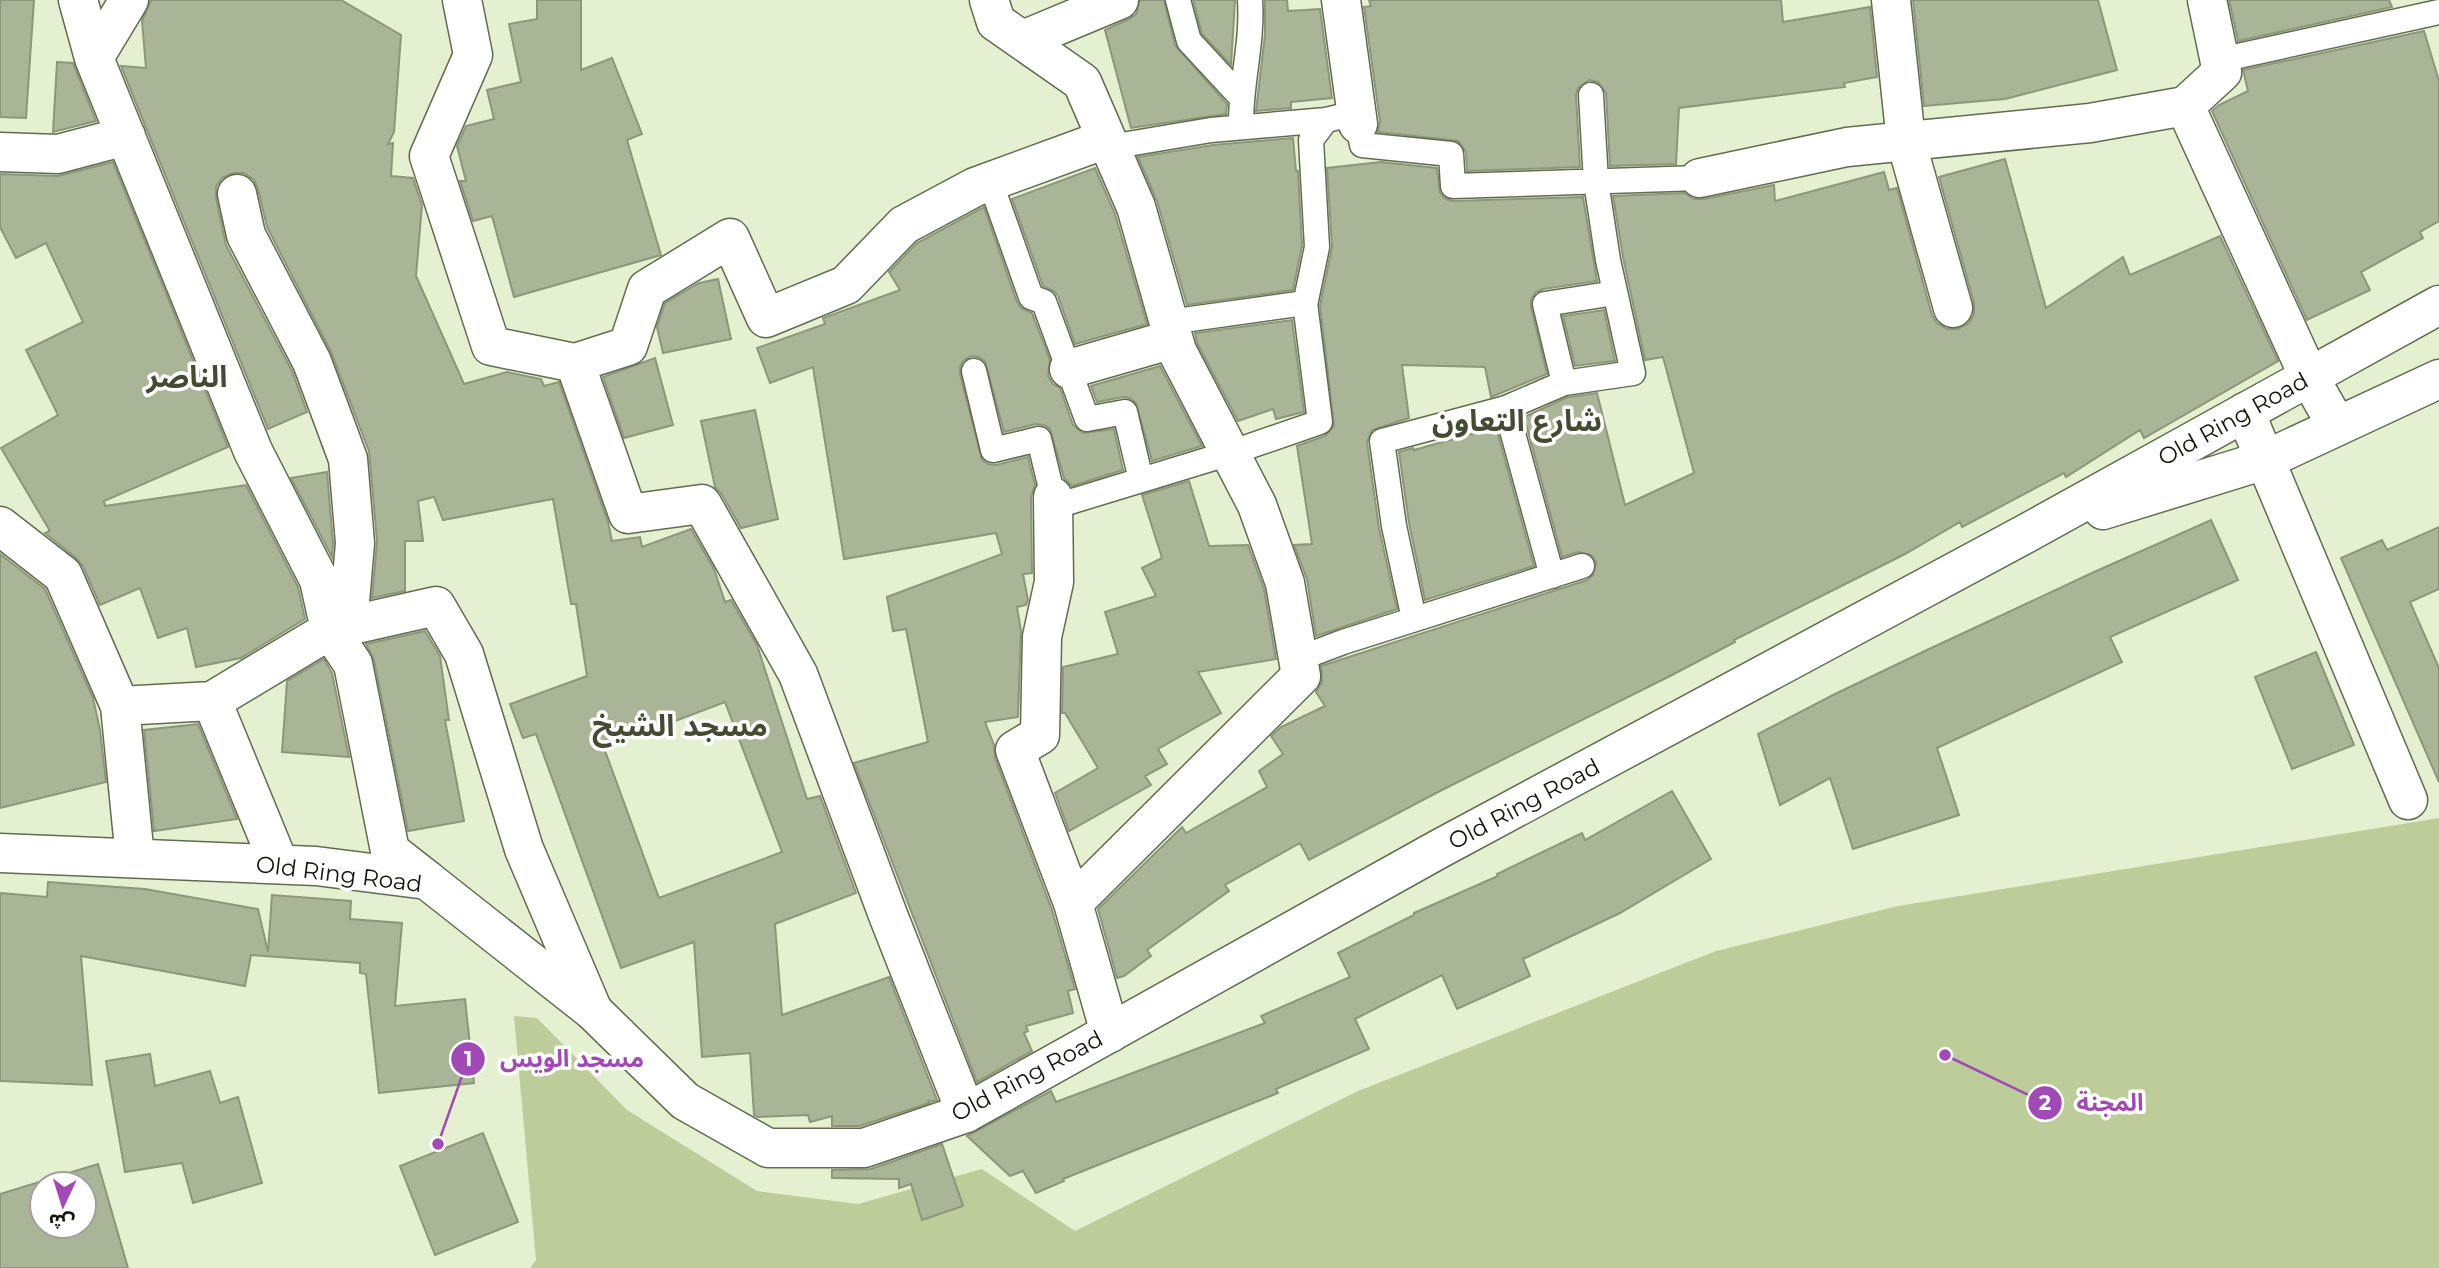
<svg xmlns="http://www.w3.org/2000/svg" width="2439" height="1268" viewBox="0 0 2439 1268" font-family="Montserrat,'Noto Sans Arabic',sans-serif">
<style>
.green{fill:#bccd9a}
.building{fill:#aab497;stroke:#8c967a;stroke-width:2;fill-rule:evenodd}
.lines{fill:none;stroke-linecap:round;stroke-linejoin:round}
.service-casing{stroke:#626b50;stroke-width:27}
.minor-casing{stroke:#626b50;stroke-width:41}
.tertiary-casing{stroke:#626b50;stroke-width:41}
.service{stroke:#fff;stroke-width:24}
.minor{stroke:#fff;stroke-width:38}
.tertiary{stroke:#fff;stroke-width:38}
.labels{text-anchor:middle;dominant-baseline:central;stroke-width:7;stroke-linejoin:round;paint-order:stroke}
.street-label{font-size:23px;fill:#11150a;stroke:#fff}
.district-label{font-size:30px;font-weight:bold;fill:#434b31;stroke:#fff}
.leader{fill:none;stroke:#a14ab6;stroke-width:2.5}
.callout-dot{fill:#a14ab6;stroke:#fff;stroke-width:2.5}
.mark-label{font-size:21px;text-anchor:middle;font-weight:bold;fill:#fff}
.callout-label{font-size:24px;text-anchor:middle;font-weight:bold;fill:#a14ab6;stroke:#fff;stroke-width:7;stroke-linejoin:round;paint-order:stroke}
</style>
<rect width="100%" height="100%" fill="#e5f0d1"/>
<path class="green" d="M2439 818V1268H530L536 1260 514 1016 537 1018 627 1110 757 1191 858 1204 982 1169 1075 1231 1358 1091 1716 951 1898 906Z"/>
<path class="building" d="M0 0H34L26 118 0 117Z
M151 0H341L401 35 394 132 388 144 393 143 391 176 413 178 422 205 416 276 464 384 507 372 541 379 544 386 559 382 608 522 612 541 640 537 642 547 691 529 714 569 725 602 731 600 757 645 807 799 820 796 856 893 775 924 782 1015 889 977 937 1100 930 1102 928 1100 929 1103 860 1126H832V1116L810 1122 808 1115 758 1117 754 1115 750 1053 702 1057 694 942 621 968 536 734 523 738 510 704 587 676 576 604H571L553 499 443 520 434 497 418 501 423 541H405V591L372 598 377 541 369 451 331 352 267 227 258 189 254 180 244 173H233L222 178 216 187V198L226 245 292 371 307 412 268 429 121 66 146 68 142 21ZM725 702 782 852 659 898 604 748Z
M537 0H581V70L612 58 642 134 627 140 661 255 514 297 492 216 473 221 460 181H466L457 146 466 126 494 119 487 90 521 82 509 24 537 19Z
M1140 0H1164L1175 45 1227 104 1226 114 1131 128 1105 30 1127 20 1136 14Z
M1193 0H1235L1231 65 1202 34Z
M1265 0H1287L1288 11 1320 9 1332 98 1291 102V108L1256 111 1265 34Z
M1369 0H1781L1783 22 1870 7 1877 77 1844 83 1845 87 1679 108 1676 164 1610 166 1606 93 1598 82 1589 80 1578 88 1576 95 1580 167 1467 171 1466 152 1458 141 1378 132 1380 121 1364 7 1371 6Z
M1913 0H2098L2117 70 2005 99 1924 106Z
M2229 0H2389L2392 7 2238 41Z
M2424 31 2439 81V221L2420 232 2423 238 2361 272 2370 290 2307 320 2212 111 2219 105 2248 91 2243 70Z
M57 62 73 63 96 121 53 132Z
M1293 138 1296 171H1298L1302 246 1293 290 1187 305 1157 201 1138 157 1213 145Z
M2005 159 2046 308 2123 257 2130 275 2220 236 2278 361 2144 438 2140 430 2066 477 2064 473 1962 527 1960 522 1905 554 1734 640 1735 642 1670 676 1440 791 1309 860 1300 843 1225 885 1229 891 1147 950 1151 956 1124 976 1117 978 1098 909 1182 827 1186 833 1267 787 1259 771 1283 754 1271 736 1281 727 1325 706 1316 692 1322 682 1321 666 1587 580 1593 575 1596 562 1591 555 1578 552 1562 557 1524 417 1568 397 1597 393 1625 505 1694 473 1663 357 1645 360 1623 257 1613 196 1685 193 1694 199H1704L1774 185 1775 201 1884 172 1889 190 1897 188 1932 315 1937 323 1947 329H1958L1969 323 1974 314V303L1939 177Z
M113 162 228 447 104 501 105 506 246 485 298 587 305 619 241 658 196 667 187 628 158 638 140 588 100 605 83 566 76 558 45 533 50 531 1 448 58 415 26 350 83 322 46 243 16 258 0 227V174L58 176Z
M1381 162 1437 168 1440 193 1446 199 1453 201 1583 197 1597 281 1543 289 1536 292 1531 299V307L1547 374 1491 397 1485 367 1402 365 1409 418 1372 430 1367 442 1379 528 1397 609 1316 636 1307 579 1294 545 1312 544 1297 446 1325 436 1334 426 1320 305 1332 247 1327 168Z
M1095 168 1115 214 1147 324 1075 344 1058 296 1054 291 1043 286 1012 199Z
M984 207 1017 302 1021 308 1032 313 1050 360 1048 376 1053 384 1060 388 1073 425 1083 433 1114 429 1123 470 1072 486 1064 478 1050 429 1044 425 1036 424 1004 432 985 361 979 357 971 356 963 361 960 367V374L982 460 988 464 996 465 1028 457 1035 485 1031 497 1032 573 1023 574 1028 600 1026 605 1017 607 1021 631 1018 717 985 722 994 745 995 758 1052 910 1075 989 1068 991 1073 1013 1026 1026 1028 1031 1024 1033 1032 1051 977 1082 854 763 928 742 906 629 893 631 887 597 1002 554 996 533 844 559 813 367 770 383 757 348 825 324 823 318 900 290 889 272 917 243Z
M718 279 731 339 663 353 657 327 665 303 699 283Z
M1604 310 1615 361 1575 366 1563 316Z
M1292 320 1304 412 1276 419 1273 409 1238 421 1197 343 1195 333Z
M655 358 673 425 624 438 603 377Z
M1160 366 1202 446 1152 461 1136 403 1130 398 1123 397 1097 402 1091 386Z
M755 410 778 519 741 528 721 493 715 487 701 421Z
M1496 427 1534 566 1425 600 1409 523 1399 452 1413 448 1414 450Z
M327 472 333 543 332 557 291 478Z
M1189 481 1209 546 1248 545 1264 589 1276 659 1198 672 1221 713 1158 749 1167 764 1145 776 1151 785 1069 831 1055 793 1098 768 1065 713H1062L1063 667 1118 654 1105 612 1156 596 1142 568 1162 558 1142 495Z
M2211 520 2238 580 2110 637 2122 662 1937 748 1959 815 1853 849 1830 778 1780 805 1758 734 1835 694 1927 650 2092 573Z
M2439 527V589L2410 602 2439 668V782L2341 558 2382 540 2387 550Z
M0 554 45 589 93 698 100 730 106 782 0 808Z
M425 631 440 656 449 720H445L464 821 408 831 374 660 366 644Z
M2316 652 2354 745 2292 769 2255 677Z
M324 659 332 673 349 757 282 752 287 681Z
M198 724 237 819 154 831 144 730Z
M1672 791 1711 859 1620 913 1523 959 1530 976 1457 1009 1442 975 1355 1019 1369 1049 1276 1089 1278 1093 1063 1179 1064 1181 1036 1193 1023 1171 1010 1176 967 1136 1051 1091 1056 1102 1265 1023 1261 1016 1350 977 1338 953 1414 915V913L1498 876 1497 874 1582 833 1585 840Z
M48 882 145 889 258 909 268 952 272 895 351 901 350 919 402 923 395 1006 465 999 474 1083 379 1093 366 974 360 973V963L251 955 245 986 81 956 92 1085 0 1081V893L47 897Z
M150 1054 155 1086 210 1071 220 1103 238 1097 262 1183 193 1203 182 1163 125 1172 106 1061Z
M483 1133 518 1222 435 1255 400 1166Z
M942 1144 963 1206 922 1220 911 1184 899 1188V1179L832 1178V1170L871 1169Z
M98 1164 128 1268H0V1194ZM42 1184H84V1226H42Z"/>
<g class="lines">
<defs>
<path id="service" d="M1178 0 1189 41 1240 96
M2220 60 2439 12
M1591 95 1596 182 1608 260 1633 373 1564 383 1545 304 1615 293
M1358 124 1362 145 1451 154 1453 186 1700 178
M1241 127C1240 84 1253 44 1250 0
M1110 147 1211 130 1326 120 1356 113
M990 181 1031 297 1044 302 1087 419 1125 412 1141 480
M1305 305 1317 247 1311 140 1326 120
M974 371 993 450 1039 439 1053 497
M1053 507 1230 453 1320 422 1305 303 1169 322
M1552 576 1506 408 1564 383
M1414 619 1394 526 1382 441 1506 408
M1298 659 1343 642 1582 566"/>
<path id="minor" d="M78 0 94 58 253 451 319 580 330 630 353 664 390 851 427 880
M462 0 473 55 429 156 491 346 575 363 628 514 702 504 798 674 888 915 966 1113
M989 0 996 22 1082 82 1136 207 1177 351 1257 505 1285 583 1301 676 1073 903 1110 1033
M1341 0 1358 124
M1891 0 1906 141 1953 308
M1023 40 1119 0
M94 58 129 0
M2185 106 2309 377 2337 426
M0 152 58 154 126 136
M1700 178 1847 147 2090 123 2185 106 2222 72 2207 0
M237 194 246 235 312 362 348 459 355 543 348 625
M575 363 628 346 647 289 730 238 766 318 846 285 904 225 975 187 1106 139
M1069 369 1173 339
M2245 412 2408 800
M1053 497 1054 582 1042 637 1040 735 1015 750 1073 903
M0 526 63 575 120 706 212 701 330 630 436 606 464 654 524 849 593 1011
M212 701 279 864
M120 706 135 858"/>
<path id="tertiary" d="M2103 510 2265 460 2439 379
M0 853 316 866 427 880 593 1011 685 1101 768 1148H864L966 1113 1439 849 2027 533 2439 305"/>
</defs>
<use href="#service" class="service-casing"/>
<use href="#minor" class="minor-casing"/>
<use href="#tertiary" class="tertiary-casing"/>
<use href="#service" class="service"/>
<use href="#minor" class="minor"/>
<use href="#tertiary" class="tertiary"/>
</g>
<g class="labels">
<g class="street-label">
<text transform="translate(2233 419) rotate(-29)">Old Ring Road</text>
<text transform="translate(1524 804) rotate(-28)">Old Ring Road</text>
<text transform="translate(339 874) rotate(7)">Old Ring Road</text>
<text transform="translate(1027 1076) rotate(-28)">Old Ring Road</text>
</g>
<g class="district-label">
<text x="187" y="376">الناصر</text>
<text x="1517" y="420">شارع التعاون</text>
<text x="680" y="725">مسجد الشيخ</text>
</g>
</g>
<path class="leader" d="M438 1144L468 1059M1945 1055L2045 1103"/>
<g class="callout-dot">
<circle cx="438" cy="1144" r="7"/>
<circle cx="1945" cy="1055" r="7"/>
<circle cx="468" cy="1059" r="18"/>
<circle cx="2045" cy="1103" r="18"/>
</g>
<g class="mark-label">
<text x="468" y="1066">1</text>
<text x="2045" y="1110">2</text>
</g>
<g class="callout-label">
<text x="572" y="1067">مسجد الويس</text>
<text x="2110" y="1111">المجنة</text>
</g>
<g transform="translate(63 1205) rotate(184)"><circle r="33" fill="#ffffff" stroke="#a0a19d" stroke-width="2"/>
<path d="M0-5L12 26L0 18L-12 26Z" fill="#a14ab6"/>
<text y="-10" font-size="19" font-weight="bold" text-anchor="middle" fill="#11150a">ش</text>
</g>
</svg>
